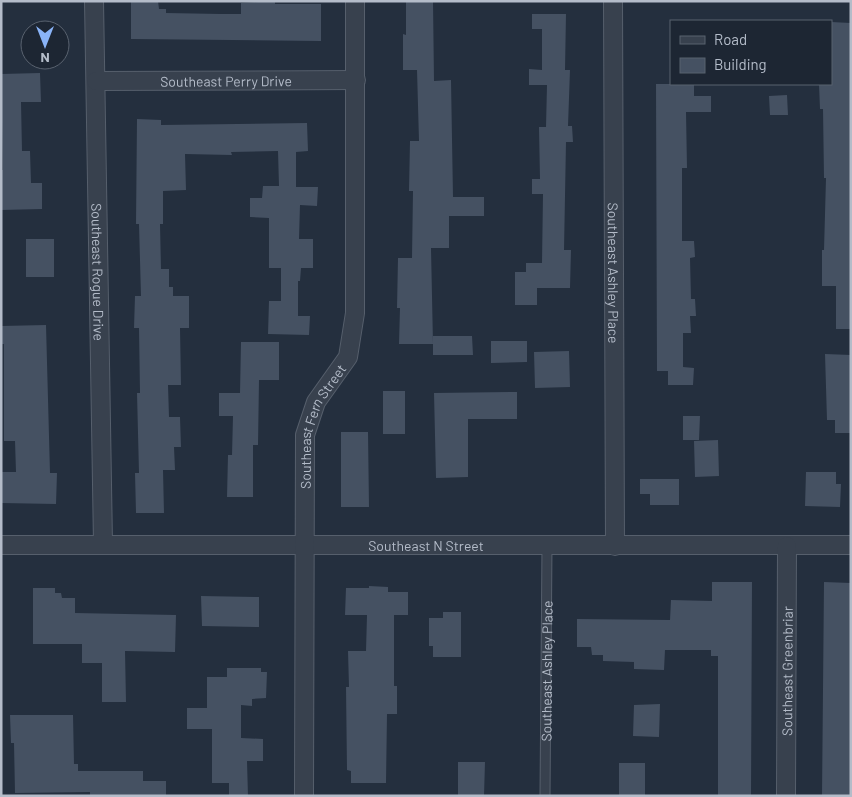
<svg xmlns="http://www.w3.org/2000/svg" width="852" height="797" viewBox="0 0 852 797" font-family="Barlow,sans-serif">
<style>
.building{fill:#455162}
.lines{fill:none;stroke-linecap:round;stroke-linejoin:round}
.service-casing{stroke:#565f6c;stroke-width:11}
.minor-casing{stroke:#565f6c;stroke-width:20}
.service{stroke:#38414e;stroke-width:9}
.minor{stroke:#38414e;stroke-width:18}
.labels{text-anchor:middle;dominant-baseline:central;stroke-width:4;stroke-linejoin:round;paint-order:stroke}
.street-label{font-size:14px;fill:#b4bcc9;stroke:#1d2633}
</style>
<rect width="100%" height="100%" fill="#242f3e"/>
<path class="building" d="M131 1H158L159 9H166V13L221 14H241V3L275 1V4H321V41L131 39Z
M406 1H433L434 81 451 80 453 197H484V216H449V248H431L433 344H399L400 308H397L398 258H412L413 191H409L410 141H419L417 70H403V34L406 35Z
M532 14H566L565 70H570L568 126H572L573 142H566L564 250H571L570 288H537V305H515V272H526V263H542L543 194H532V179H540L539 127H546L547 85H529V69L542 70V29H532Z
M831 22 851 23V329H836V286H822V250H824L826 178H824L823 109H820L819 84H831Z
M40 73 41 102H21L22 151H30L31 183H42V209L1 210V170H3L1 74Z
M656 84H694V96H711V112H686L687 168H682V241H694L695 257 690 258 691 299H695L696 316H690L691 333H683V367L694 368 693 385H668V371H657Z
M787 95 788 115H770L769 96Z
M137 119 161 120V125L307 123 308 151 296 152V187H318L317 206 300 205 299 239H313V268H301L300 281H298V316H310L309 335 268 334 269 301H281V268H269V218L250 217V198H262L263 186H279L278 151 231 152 232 155 185 154 186 190 163 191V224H160L161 269H169V287H173V296H189V328H180L181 385H168L169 417H180L181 447H174L175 470H163L164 513H136L135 473H139L137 393H140L139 328H134L135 296H141L139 224H136Z
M26 239H54V277H26Z
M46 325 50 473H57L56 504 1 503V472H16L15 441H4V344H1V326Z
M433 336H472L473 355H433Z
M491 341H527V362L491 363Z
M241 342H279V380H259L258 445H253V497H227L228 455H232L233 416H219V393H240Z
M569 351 570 387 535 388 534 352Z
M825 354 851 355V433H835V420H827Z
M383 391H405V434H383Z
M517 392V419H468V477L436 478 434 393Z
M683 416H700L699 440H683Z
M341 432H368L369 507H341Z
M718 440 719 476 695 477 694 441Z
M806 472H836V484H841L840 507 805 506Z
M640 479H679V505H650V494H640Z
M712 582H752L751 796H718V656H711V650H665L664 670 634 669V662L603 661V655H592L591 647H577V619L670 620 671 600 712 601Z
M824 582 851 583V796H822Z
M369 586 388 587V592H408V615H394V686H397V714H387L386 783H351V771L347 770 346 687H349L348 651H366L367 615H345L346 588H369Z
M33 588H55V593H61L62 598H75V613L176 615 175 652 125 651 126 702H102V663H82V644H33Z
M201 596 259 597V627L202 626Z
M443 612H461V657H433V646H429V618H443Z
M227 668H261V672H267L266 698 252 699V706L241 705V738L263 739V761H247L248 796H229V783H212V729H187V708H207V677H227Z
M660 704 659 737 633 736 634 705Z
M10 715H73L74 764H78V771H143V781H166V796H90V792L15 793 14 743H11Z
M458 762H485L484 796H458Z
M619 763H645V796H619Z"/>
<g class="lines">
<defs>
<g id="service">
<path id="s1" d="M545 796 547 546"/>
</g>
<g id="minor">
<path id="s2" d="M94 1 103 544"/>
<path id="s3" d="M613 1 615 546"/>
<path id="s4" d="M96 81 356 80"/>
<path id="s5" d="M1 545H851"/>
<path id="s6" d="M304 796 305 435 316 402 348 357 355 313V1"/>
<path id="s7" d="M786 796 787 546"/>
</g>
</defs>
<use href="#service" class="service-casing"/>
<use href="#minor" class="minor-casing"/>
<use href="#service" class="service"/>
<use href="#minor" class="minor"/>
</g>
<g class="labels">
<g class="street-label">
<text stroke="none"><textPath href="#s4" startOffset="130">Southeast Perry Drive</textPath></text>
<text stroke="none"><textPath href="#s2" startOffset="271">Southeast Rogue Drive</textPath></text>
<text stroke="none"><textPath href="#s3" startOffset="272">Southeast Ashley Place</textPath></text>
<text stroke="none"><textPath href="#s6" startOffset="374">Southeast Fern Street</textPath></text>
<text stroke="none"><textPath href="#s5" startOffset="425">Southeast N Street</textPath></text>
<text stroke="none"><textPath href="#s1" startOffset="125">Southeast Ashley Place</textPath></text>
<text stroke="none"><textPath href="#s7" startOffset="125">Southeast Greenbriar</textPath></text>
</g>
</g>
<rect width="852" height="797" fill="none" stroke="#b4bcc9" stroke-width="5"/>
<rect x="670" y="20" width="162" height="65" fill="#1d2633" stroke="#59626f"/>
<rect x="680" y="36" width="25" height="8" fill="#38414e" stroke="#59626f"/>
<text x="714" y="45" font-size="15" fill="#b4bcc9">Road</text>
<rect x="680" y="58" width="25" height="15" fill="#455162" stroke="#59626f"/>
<text x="714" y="70" font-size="15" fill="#b4bcc9">Building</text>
<g transform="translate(45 45) rotate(180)"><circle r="24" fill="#1d2633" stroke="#59626f"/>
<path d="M0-4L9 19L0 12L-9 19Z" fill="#8ab4f8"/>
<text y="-8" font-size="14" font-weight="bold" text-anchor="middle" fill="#b4bcc9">N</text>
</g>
</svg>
